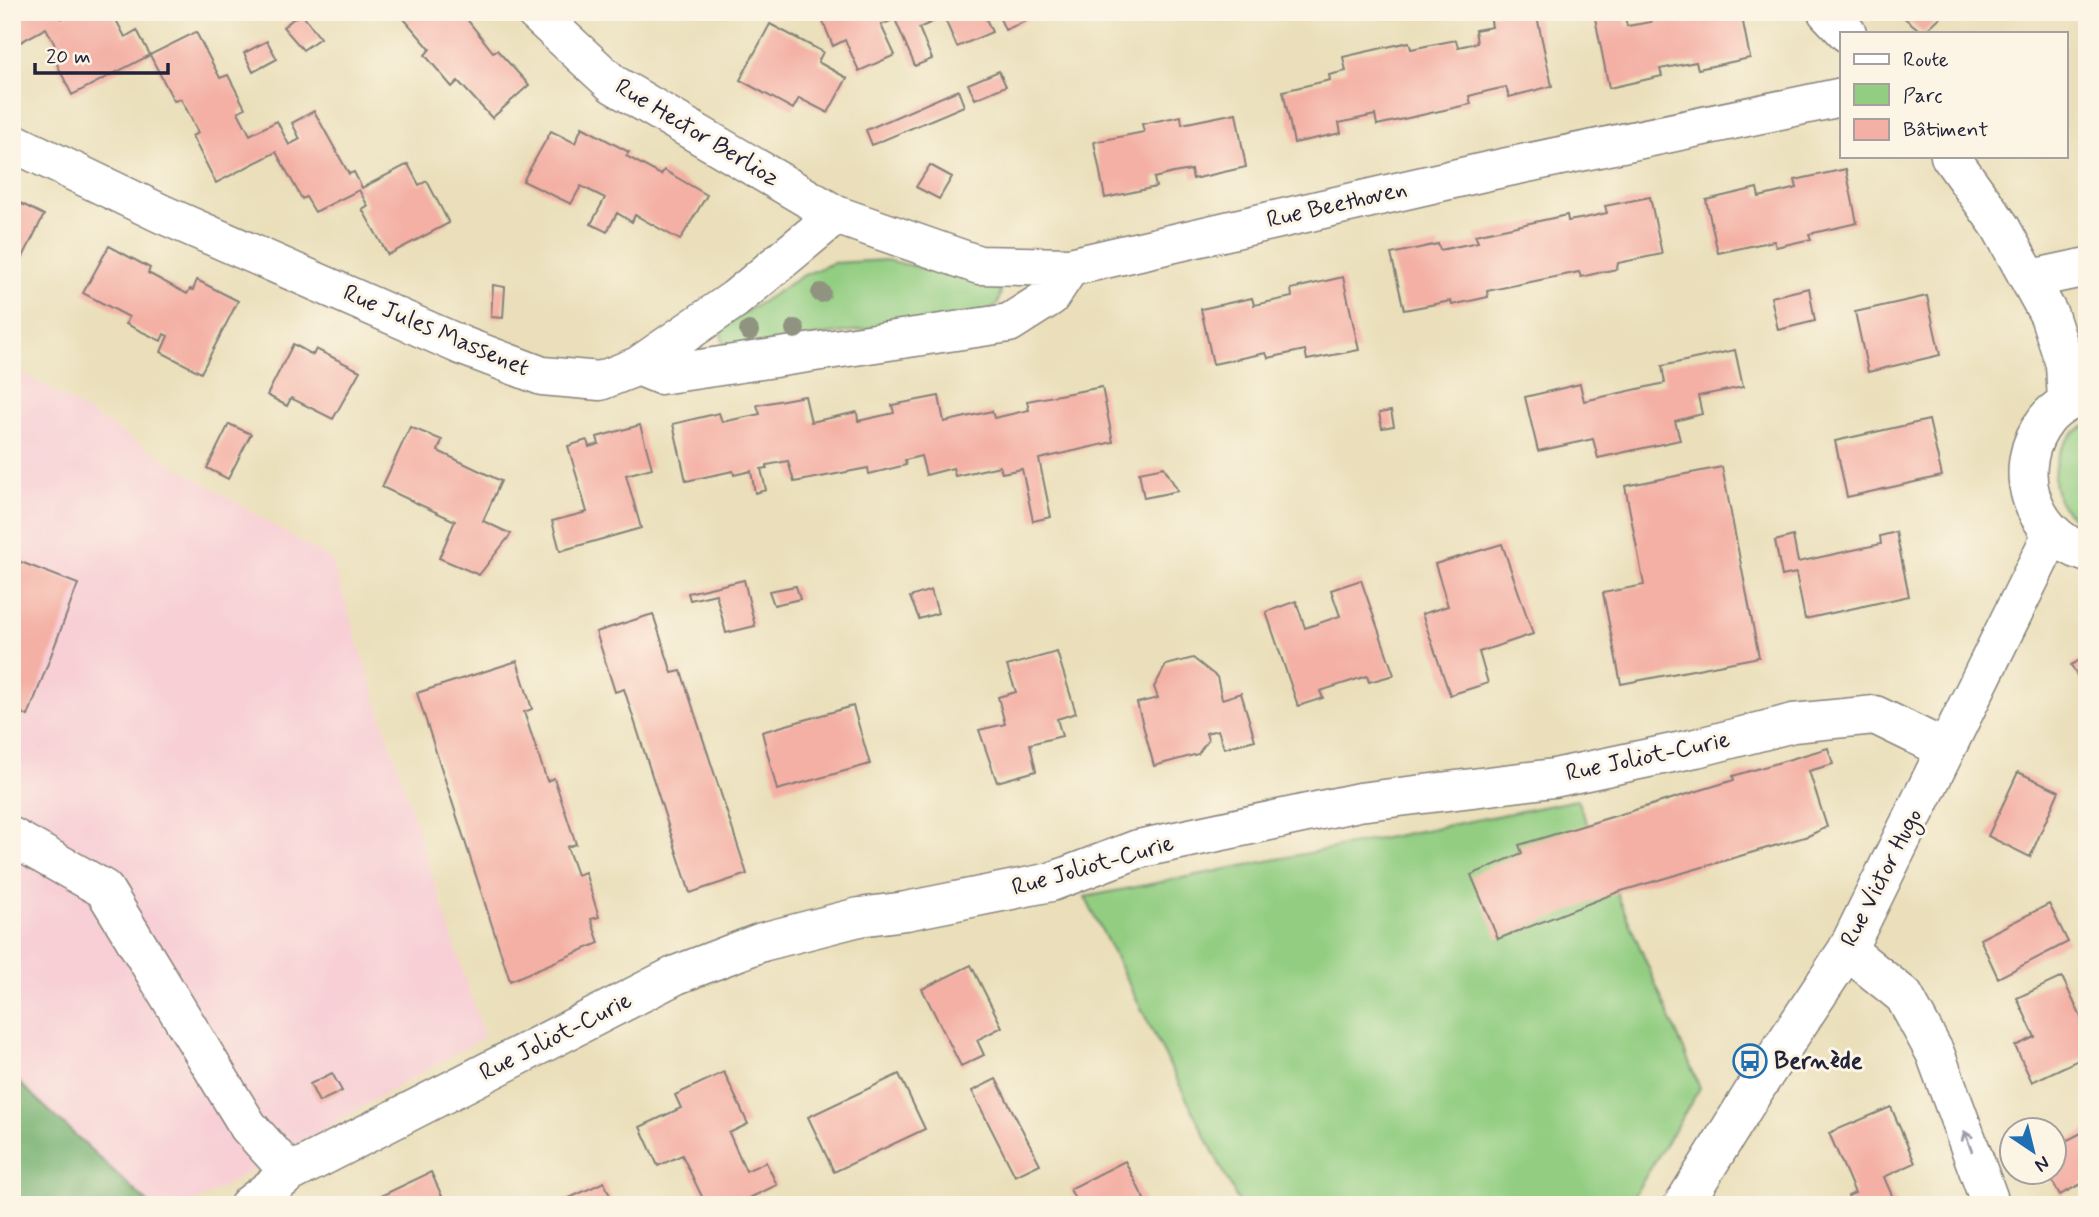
<svg xmlns="http://www.w3.org/2000/svg" width="2099" height="1217" viewBox="0 0 2099 1217" font-family="Mynerve,sans-serif">
<style>
.built{fill:#f7cfd5}
.green{fill:#92cd81;stroke:#5a785e;stroke-width:2}
.forest{fill:#75b06f;stroke:#4c6955;stroke-width:2}
.building{fill:#f4b0a5}
.lines{fill:none;stroke-linecap:round;stroke-linejoin:round}
.minor-casing{stroke:#86807a;stroke-width:41}
.minor{stroke:#fff;stroke-width:38}
.tree{fill:#8f9380}
.oneway{stroke:#9c9ca7}
.labels{text-anchor:middle;dominant-baseline:central;stroke-width:6;stroke-linejoin:round;paint-order:stroke}
.street-label{font-size:24px;fill:#22223b;stroke:#fcf5e5}
.poi-label{font-size:24px;font-weight:bold;fill:#22223b;stroke:#fcf5e5;text-anchor:start}
</style>
<rect width="100%" height="100%" fill="#fcf5e5"/>
<filter id="ink" filterUnits="userSpaceOnUse"><feTurbulence type="fractalNoise" baseFrequency=".0143" numOctaves="2"/><feDisplacementMap in="SourceGraphic" scale="14" xChannelSelector="R" yChannelSelector="G"/><feConvolveMatrix kernelMatrix="1 2 1 2 8 2 1 2 1" color-interpolation-filters="sRGB"/></filter>
<filter id="wash" filterUnits="userSpaceOnUse"><feTurbulence type="fractalNoise" baseFrequency=".00686" numOctaves="4" result="noise"/><feDisplacementMap in="SourceGraphic" scale="28" xChannelSelector="R" yChannelSelector="G"/><feGaussianBlur stdDeviation="1.57" result="paint"/><feColorMatrix in="noise" values="0 0 0 0 0 0 0 0 0 0 0 0 0 0 0 0 0 1.4 0 .05"/><feComposite in="paint" operator="in"/></filter>
<g filter="url(#wash)">
<rect width="100%" height="100%" fill="#eadfba"/>
<path class="built" d="M12 366 332 561 484 1037 191 1205H12Z"/>
<path class="green" d="M886 260 993 284 1001 291 998 304 989 312 726 349 721 335 723 327 802 276 833 263Z
M2087 425V527C2077 521 2068 515 2062 505 2045 477 2057 439 2087 425Z
M1577 800 1700 1088 1628 1205H1240L1085 897Z"/>
<path class="forest" d="M12 1076 150 1205H12Z"/>
<g id="blocks">
<path class="building" d="M12 12H70L61 19 73 12H112L125 37 137 30 150 55 196 32 220 78 228 75 245 108 238 112 250 135 277 121 289 145 300 139 292 123 314 111 349 174 354 172 362 188 408 164 419 185 427 181 449 223 388 255 362 209 368 206 359 190 315 212 306 197 302 199 276 152 216 183 192 136 198 133 190 116 181 99 174 101 150 55 72 95 49 48 55 45 46 28 15 45 12 39Z
M398 12H467L469 15 466 18 493 52 497 50 529 85 492 118 458 81 452 87 425 55 430 49Z
M819 12H983L992 32 957 47 944 17 930 23 919 28 932 59 915 66 895 19 881 25 895 55 859 71 845 40 833 46Z
M997 12H1022L1026 21 1005 30Z
M1505 12H1536L1552 86 1509 97 1506 87 1488 91 1469 96 1471 104 1377 125 1375 115 1339 123 1341 133 1294 143 1283 91 1330 80 1329 75 1346 71 1343 57 1409 42 1411 49 1456 40 1458 47 1477 43 1475 30 1492 27 1490 15Z
M1669 12H1687V14L1698 12H1741L1750 58 1698 69 1696 62 1660 69 1662 76 1609 88 1595 18 1624 13 1627 26 1651 22 1650 17Z
M1897 12H1946L1923 33Z
M301 13 320 38 303 50 283 27Z
M770 24 823 52 818 62 847 78 828 113 799 98 793 109 740 80Z
M267 41 277 59 253 72 244 53Z
M999 71 1006 86 975 99 968 84Z
M958 90 964 106 872 145 866 130Z
M1236 113 1246 167 1193 179 1191 170 1173 173 1154 178 1156 187 1105 198 1094 142 1144 132 1142 124 1181 116 1182 124Z
M582 127 629 152 626 156 661 175 664 170 707 195 680 240 635 215 632 222 617 213 607 232 591 224 605 198 581 186 571 204 523 181 551 131 575 143Z
M930 165 952 177 939 199 916 187Z
M1846 169 1857 223 1809 234 1811 239 1776 247 1774 241 1718 253 1706 200 1757 188 1759 197 1797 188 1795 180Z
M1650 197 1662 254 1618 263 1617 269 1598 273 1581 277 1579 272 1487 291 1488 297 1452 305 1451 301 1404 310 1391 254 1438 244 1440 250 1478 242 1475 235 1567 215 1568 221 1585 218 1607 213 1605 206Z
M12 199 44 215 20 263 12 259Z
M109 246 150 268 148 273 187 294 190 289 193 290 197 280 238 301 201 373 161 352 168 336 164 334 161 341 126 324 129 317 83 293Z
M1343 277 1359 350 1307 360 1305 350 1268 358 1266 353 1213 364 1201 309 1252 298 1254 305 1292 297 1291 289Z
M493 285 505 287 503 318 491 317Z
M1809 288 1815 321 1778 330 1771 297Z
M1927 296 1940 355 1868 372 1855 312Z
M293 344 313 355 316 349 360 371 333 419 291 398 287 406 267 395Z
M1735 350 1743 387 1698 396 1702 414 1675 421 1680 440 1598 458 1593 439 1538 451 1525 397 1580 384 1584 401 1665 383 1662 366Z
M1102 387 1113 442 1039 459 1051 517 1033 521 1022 469 1002 473 1000 466 955 476 953 468 926 475 921 456 905 460 906 465 869 474 868 468 794 482 788 461 767 465V468L761 469 766 490 755 493 751 471 734 475 733 471 686 481 673 424 719 413 722 422 760 414 757 405 805 396 811 422 857 412 858 421 894 413 892 405 939 396 944 422 992 411 994 418 1029 410 1027 401Z
M1391 411 1394 426 1382 428 1379 413Z
M1929 420 1942 476 1847 497 1835 441Z
M229 424 251 434 228 479 207 468Z
M640 425 652 468 626 475 641 528 560 551 552 521 587 512 568 446 587 440 589 447 599 444 597 437Z
M410 427 442 440 438 451 501 481 483 521 511 534 479 575 439 558 455 521 382 487Z
M1164 467 1178 491 1144 498 1139 472Z
M1722 467 1759 657 1621 684 1603 593 1644 585 1625 486Z
M1896 532 1909 596 1805 619 1796 573 1782 576 1775 541 1793 536 1798 562 1881 544 1880 536Z
M1502 544 1533 634 1479 652 1488 683 1450 695 1422 614 1448 606 1435 564Z
M13 559 78 584 28 716 12 708Z
M744 580 755 626 726 633 716 594 690 600 688 593Z
M1361 580 1394 675 1369 682 1367 676 1320 691 1323 698 1298 706 1266 612 1296 601 1305 628 1340 616 1331 590Z
M796 586 800 599 774 605 769 591Z
M931 590 938 613 919 619 910 597Z
M653 614 672 673 681 671 747 874 690 893 624 689 615 692 596 632Z
M1057 652 1076 713 1057 719 1062 736 1030 744 1036 771 997 782 979 730 1005 724 998 697 1016 692 1007 666Z
M2087 656V692L2071 665Z
M1193 658 1217 677 1222 699 1241 693 1255 740 1224 748 1218 730 1206 733 1208 740 1198 754 1154 766 1137 703 1158 698 1154 687 1166 665Z
M517 661 532 709 524 712 547 781 554 778 576 844 567 847 577 875 585 872 599 917 591 919 599 943 510 981 417 693Z
M853 706 870 764 777 790 762 732Z
M1828 748 1833 764 1809 771 1827 827 1808 836 1618 892 1498 939 1471 875 1522 853 1519 845 1734 780 1733 776Z
M2018 772 2059 791 2030 857 1988 836Z
M2049 904 2068 942 1998 978 1980 939Z
M971 965 1002 1027 977 1040 984 1055 961 1066 922 989Z
M2062 977 2087 1030V1056L2032 1082 2015 1046 2035 1037 2017 998Z
M724 1072 748 1124 729 1133 746 1171 766 1162 777 1185 734 1205H706L682 1155 658 1166 640 1127 681 1108 675 1095Z
M332 1073 342 1091 319 1102 310 1084Z
M899 1074 925 1129 834 1172 808 1117Z
M996 1079 1040 1164 1015 1176 972 1091Z
M1891 1107 1915 1163 1884 1177 1896 1205H1852L1848 1196 1855 1193 1829 1133Z
M2087 1130V1181L2060 1195 2047 1172H2054V1147Z
M1125 1161 1147 1205H1078L1070 1189Z
M431 1172 446 1205H362Z
M604 1182 614 1205H554Z"/>
</g>
</g>
<g filter="url(#ink)">
<use href="#blocks" fill-opacity="0" stroke="#86807a" stroke-width="2"/>
<g class="lines">
<defs>
<path id="minor" d="M535 12 613 84 836 215 979 265 1070 267 1484 172 1842 97
M1827 12 1847 33
M12 142 162 214 463 346 542 376 600 381 638 366 735 299 836 215
M1950 156 2000 226 2049 315 2065 364 2067 402
M2031 279 2087 267
M638 366 660 375 1009 323 1050 297 1070 267
M2087 393C2072 400 2056 407 2046 420 2009 467 2030 535 2087 553
M12 837 104 889 248 1126 290 1173
M1847 950 1904 996 1935 1053 1991 1205
M249 1205 290 1173 676 975 762 942 859 917 906 911 1051 882 1138 849 1359 802 1554 778 1696 748 1793 723 1875 715 1945 749
M1683 1205 1757 1086 1847 950 2052 534"/>
</defs>
<use href="#minor" class="minor-casing"/>
<use href="#minor" class="minor"/>
</g>
<g class="tree">
<circle cx="821" cy="293" r="10"/>
<circle cx="795" cy="329" r="10"/>
<circle cx="749" cy="331" r="10"/>
</g>
<defs><path id="oneway-shaft" d="M-6 0H5M1.5-3L5.5 0L1.5 3" fill="none" stroke-width="1.6" stroke-linecap="round" stroke-linejoin="round" transform="scale(1.75)"/></defs>
<use class="oneway" href="#oneway-shaft" transform="translate(1968 1141) rotate(-110)"/>
</g>
<defs>
<symbol id="bus-ring" viewBox="-11 -11 22 22"><circle r="9.5" fill="#fcf5e5" stroke="#1f6fb2" stroke-width="1.5"/><path d="M-5-6H5V4H4V6H2V4H-2V6H-4V4H-5ZM-3.5-4V0h7V-4ZM-3.5 1.2v1.5H-2V1.2ZM2 1.2v1.5H3.5V1.2Z" fill="#1f6fb2"/></symbol>
</defs>
<g fill-rule="evenodd">
<use href="#bus-ring" x="1731" y="1042" width="38" height="38"/>
</g>
<g class="labels">
<g class="street-label">
<text transform="translate(697 133) rotate(31)">Rue Hector Berlioz</text>
<text transform="translate(1337 205) rotate(-13)">Rue Beethoven</text>
<text transform="translate(436 331) rotate(23)">Rue Jules Massenet</text>
<text transform="translate(1648 757) rotate(-12)">Rue Joliot-Curie</text>
<text transform="translate(1093 866) rotate(-16)">Rue Joliot-Curie</text>
<text transform="translate(1882 878) rotate(-63)">Rue Victor Hugo</text>
<text transform="translate(556 1037) rotate(-27)">Rue Joliot-Curie</text>
</g>
<g class="poi-label">
<text x="1774" y="1061">Bernède</text>
</g>
</g>
<rect width="2099" height="1217" fill="none" stroke="#fcf5e5" stroke-width="42"/>
<rect x="1840" y="32" width="228" height="126" fill="#fcf5e5" stroke="#a5a1a1" stroke-width="2"/>
<rect x="1854" y="54" width="35" height="10" fill="#ffffff" stroke="#a5a1a1" stroke-width="2"/>
<text x="1903" y="66" font-size="21" fill="#22223b">Route</text>
<rect x="1854" y="84" width="35" height="21" fill="#92cd81" stroke="#a5a1a1" stroke-width="2"/>
<text x="1903" y="102" font-size="21" fill="#22223b">Parc</text>
<rect x="1854" y="119" width="35" height="21" fill="#f4b0a5" stroke="#a5a1a1" stroke-width="2"/>
<text x="1903" y="136" font-size="21" fill="#22223b">Bâtiment</text>
<g transform="translate(2033 1151) rotate(145)"><circle r="33" fill="#fcf5e5" stroke="#a5a1a1" stroke-width="2"/>
<path d="M0-5L12 26L0 18L-12 26Z" fill="#1f6fb2"/>
<text y="-10" font-size="19" font-weight="bold" text-anchor="middle" fill="#22223b">N</text>
</g>
<path d="M35 63v10h133v-10" fill="none" stroke="#22223b" stroke-width="3.5"/>
<text x="46" y="63" font-size="21" fill="#22223b" stroke="#fcf5e5" stroke-width="5" paint-order="stroke">20 m</text>
</svg>
